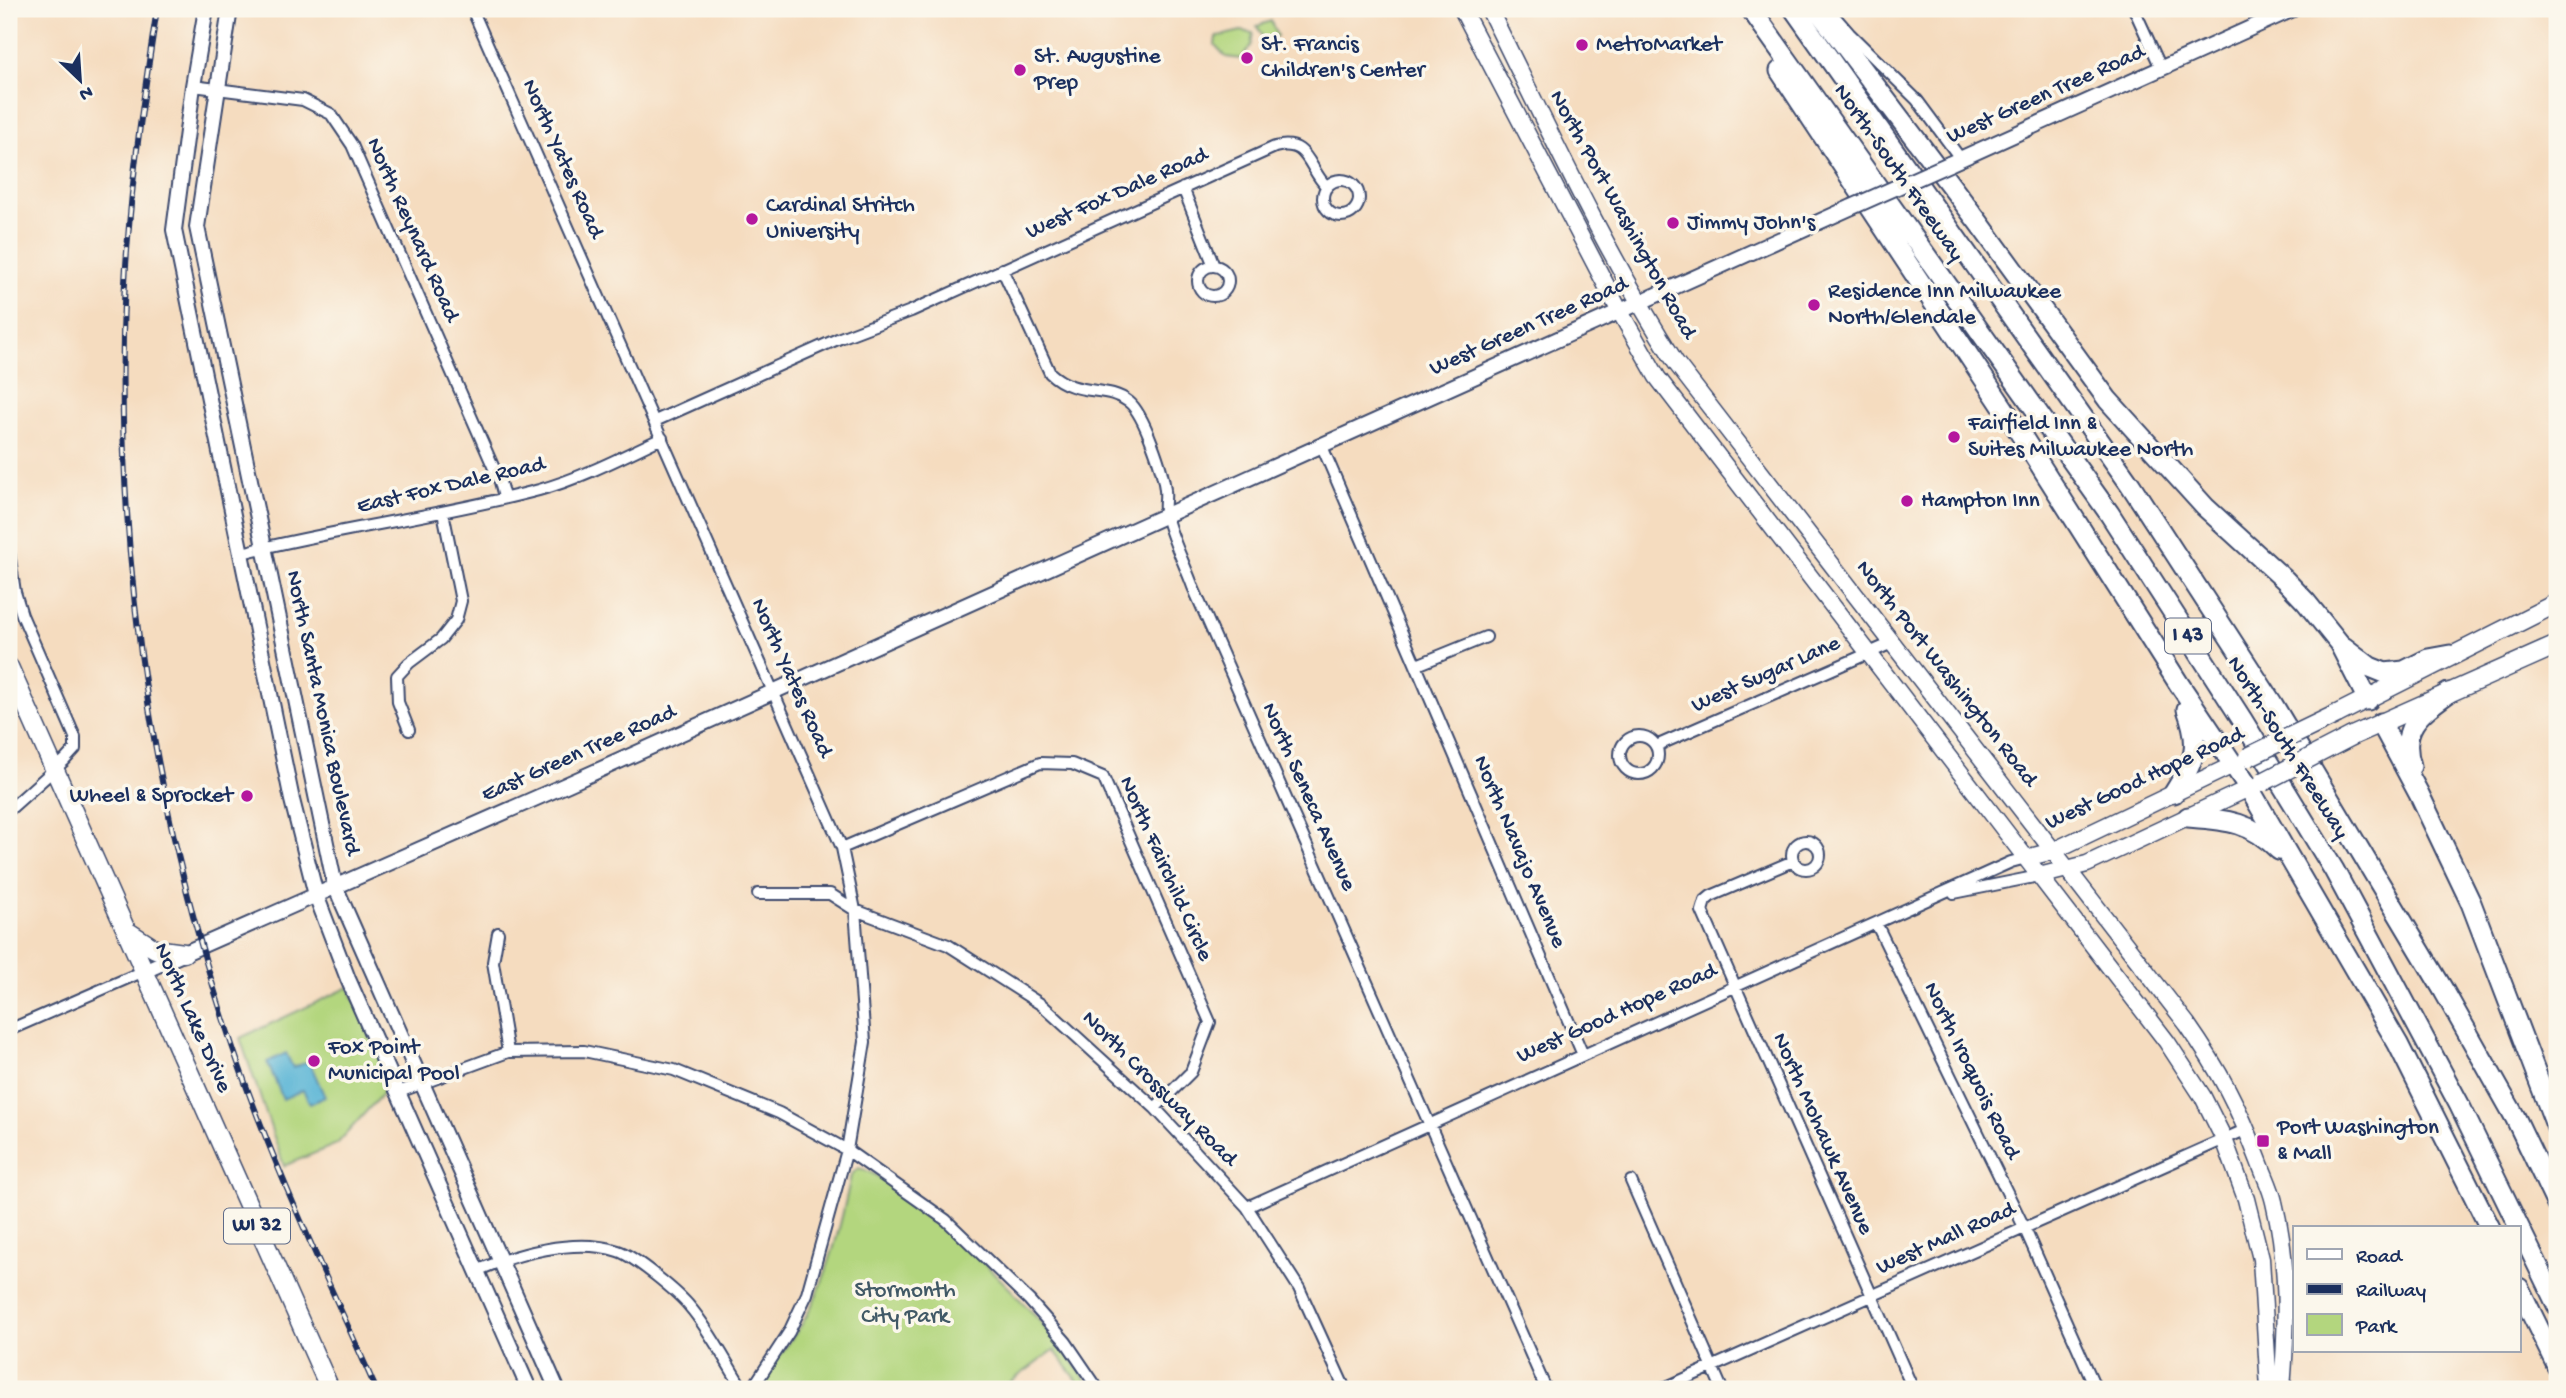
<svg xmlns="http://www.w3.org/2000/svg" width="2566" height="1398" viewBox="0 0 2566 1398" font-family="'Gochi Hand',sans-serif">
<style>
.green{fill:#b3d67e;stroke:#67826e;stroke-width:2}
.water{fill:#57b4d5;stroke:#39729a;stroke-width:2}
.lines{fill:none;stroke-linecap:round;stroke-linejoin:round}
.minor-casing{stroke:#3c496d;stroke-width:14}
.tertiary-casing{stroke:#3c496d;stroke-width:18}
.secondary-casing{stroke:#3c496d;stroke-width:19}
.primary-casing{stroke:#3c496d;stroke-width:21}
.motorway-casing{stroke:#3c496d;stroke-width:23}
.minor{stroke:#fff;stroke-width:10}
.tertiary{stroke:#fff;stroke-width:14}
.secondary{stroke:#fff;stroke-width:16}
.primary{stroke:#fff;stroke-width:18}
.motorway{stroke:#fff;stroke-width:19}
.rail-casing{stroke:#1b2f5e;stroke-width:6}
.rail{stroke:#fbf7ec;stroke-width:3.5;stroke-dasharray:10;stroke-linecap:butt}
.tertiary-bridge-casing{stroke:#3c496d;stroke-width:18;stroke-linecap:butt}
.primary-bridge-casing{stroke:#3c496d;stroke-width:21;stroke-linecap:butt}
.tertiary-bridge{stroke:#fff;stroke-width:14}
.primary-bridge{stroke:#fff;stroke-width:18}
.poi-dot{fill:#b5179e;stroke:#fbf7ec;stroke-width:2.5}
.labels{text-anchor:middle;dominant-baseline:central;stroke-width:7;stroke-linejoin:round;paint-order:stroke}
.shield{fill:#fbf7ec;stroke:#5e6b89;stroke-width:2}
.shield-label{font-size:21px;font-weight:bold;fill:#1b2f5e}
.poi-label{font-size:23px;fill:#1b2f5e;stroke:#fbf7ec;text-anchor:start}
.street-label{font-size:23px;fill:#1b2f5e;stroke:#fbf7ec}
.park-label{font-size:23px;fill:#415966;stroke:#fbf7ec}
</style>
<rect width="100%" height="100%" fill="#fbf7ec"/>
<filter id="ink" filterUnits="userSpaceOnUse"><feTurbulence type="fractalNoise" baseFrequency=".0143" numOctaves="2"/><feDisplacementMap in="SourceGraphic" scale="14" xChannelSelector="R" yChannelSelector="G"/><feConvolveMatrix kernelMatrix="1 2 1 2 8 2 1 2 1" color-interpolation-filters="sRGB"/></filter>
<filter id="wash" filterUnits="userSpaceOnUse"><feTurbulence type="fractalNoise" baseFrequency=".00686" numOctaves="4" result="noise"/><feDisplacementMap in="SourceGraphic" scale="28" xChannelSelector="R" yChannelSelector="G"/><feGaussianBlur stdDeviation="1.57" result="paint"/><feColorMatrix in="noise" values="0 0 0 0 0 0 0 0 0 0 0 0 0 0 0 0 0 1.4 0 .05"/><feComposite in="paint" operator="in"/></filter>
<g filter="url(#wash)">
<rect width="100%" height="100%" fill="#f5dcbf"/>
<path class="green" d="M1271 21 1277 36 1264 41 1257 26Z
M1241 31 1253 33 1251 45 1241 59 1226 57 1215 45 1216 37Z
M349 987 391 1084 337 1144 284 1166 240 1038Z
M858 1168C877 1172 897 1190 912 1202 984 1258 1040 1314 1093 1389H1084L1054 1350 1001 1389H760C768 1365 793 1341 806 1317 830 1271 841 1225 851 1175Z"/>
<path class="water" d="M286 1053 293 1068 309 1061 325 1097 310 1104 303 1090 283 1099 267 1062Z"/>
</g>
<g filter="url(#ink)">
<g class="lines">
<defs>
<path id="minor" d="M472 9 842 848 855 910 865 1042 847 1150 807 1294 789 1332 752 1389
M2134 9 2161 68
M1830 11 1850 34 1917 100 1960 158
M193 86 303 100 331 114 352 145 500 482 504 497
M1323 198a18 18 0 1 1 36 0a18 18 0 1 1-36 0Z
M1183 188 1214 266
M1198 281a15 15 0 1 1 30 0a15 15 0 1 1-30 0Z
M1002 269 1050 373C1077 398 1106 384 1129 402 1144 414 1163 470 1165 490 1166 497 1164 504 1165 511 1170 536 1184 562 1193 587L1546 1389
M655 421 840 338 911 311 1275 147C1309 138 1308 169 1327 187
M1321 444 1583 1055
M9 552 15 592 22 615 75 737V749L65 760 9 810
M242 553C340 528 441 516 539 490 582 478 622 457 662 438
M1417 665 1486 637
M409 730 398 702 397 676 409 663 441 639 456 620 461 601 443 512
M1620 755a19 19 0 1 1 38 0a19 19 0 1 1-38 0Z
M1656 746 1892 643
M1792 855a14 14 0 1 1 28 0a14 14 0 1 1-28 0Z
M842 848 1040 763 1072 764 1103 777 1210 1022 1191 1072 1155 1108
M1793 861 1711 896 1705 901 1702 911 1913 1389
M1954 893 2039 876
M758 894H830L855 910 948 945 1042 1005 1155 1108 1247 1207 1299 1288 1345 1389
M1877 925 2024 1227 2096 1389
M498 933 493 962 508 1052
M9 1030 144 971
M399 1092 508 1052 584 1051 674 1070 779 1113 847 1150 946 1220 1029 1300 1066 1342 1098 1389
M1631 1181 1722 1389
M1247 1207 2011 862 2026 858
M476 1271C515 1254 575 1237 618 1251 634 1256 679 1293 690 1307 709 1329 727 1364 743 1389
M1662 1389 2247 1129"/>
<path id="tertiary" d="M206 9 193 86 174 230 292 800 316 895 348 979 529 1389
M230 9 197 227 335 886 557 1389
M1949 164 2293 9
M144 971 568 784 1852 207"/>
<path id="secondary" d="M1462 9 1619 310 1657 377 2167 1042 2203 1097 2224 1139 2246 1199 2261 1259 2269 1389
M1489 9C1548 128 1604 250 1676 363L2187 1024C2220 1071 2239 1108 2259 1161 2264 1175 2271 1188 2274 1202 2289 1263 2287 1327 2282 1389
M2026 858 2053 851 2233 765
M2039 876 2087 864 2249 788"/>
<path id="primary" d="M9 667 330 1389
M2337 714 2557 603
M2352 736 2557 645
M127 931 155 949 184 953"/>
<path id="motorway" d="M1751 9 2109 513 2243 721 2334 870 2388 971 2459 1104 2557 1305
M1794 9 2130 484 2272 703 2444 991 2515 1117 2557 1205
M1817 9 1979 223 2108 400 2205 507 2285 580 2306 602 2339 643 2368 700
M1780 71 2018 430 2179 684 2249 788 2398 1044 2490 1228
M2344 647 2370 667 2385 673 2404 671 2428 659 2450 655
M2381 723 2419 794 2471 903 2557 1128
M2411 766C2399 728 2419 714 2448 693
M2174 793C2195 760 2201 747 2187 709
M2188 817C2227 820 2250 821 2279 850
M2519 1288 2557 1366"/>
</defs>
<use href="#minor" class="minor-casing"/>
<use href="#tertiary" class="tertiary-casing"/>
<use href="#secondary" class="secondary-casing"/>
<use href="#primary" class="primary-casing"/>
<use href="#motorway" class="motorway-casing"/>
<use href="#minor" class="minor"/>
<use href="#tertiary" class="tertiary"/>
<use href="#secondary" class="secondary"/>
<use href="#primary" class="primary"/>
<use href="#motorway" class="motorway"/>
<defs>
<path id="rail" d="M157 9C140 117 125 226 123 336 118 582 157 827 237 1060 276 1173 328 1280 376 1389"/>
</defs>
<use href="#rail" class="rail-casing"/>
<use href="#rail" class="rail"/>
<defs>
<path id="tertiary-bridge" d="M1852 207 1949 164"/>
<path id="primary-bridge" d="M2248 757 2337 714
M2263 782 2352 736"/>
</defs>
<use href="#tertiary-bridge" class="tertiary-bridge-casing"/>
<use href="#primary-bridge" class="primary-bridge-casing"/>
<use href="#tertiary-bridge" class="tertiary-bridge"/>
<use href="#primary-bridge" class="primary-bridge"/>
</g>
</g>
<g class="poi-dot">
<circle cx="1582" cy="45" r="7"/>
<circle cx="1247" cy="58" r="7"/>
<circle cx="1020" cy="70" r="7"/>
<circle cx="752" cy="219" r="7"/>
<circle cx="1673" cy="223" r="7"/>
<circle cx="1814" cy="305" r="7"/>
<circle cx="1954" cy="437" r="7"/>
<circle cx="1907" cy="501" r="7"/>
<circle cx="247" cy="796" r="7"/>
<circle cx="314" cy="1061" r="7"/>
<rect x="2256" y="1134" width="14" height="14" rx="3.5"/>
</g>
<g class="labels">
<g class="shield">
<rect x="2165" y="618.5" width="46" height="35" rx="5"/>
<rect x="224" y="1208.5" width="66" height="35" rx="5"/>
</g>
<g class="shield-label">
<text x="2188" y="636">I 43</text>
<text x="257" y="1226">WI 32</text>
</g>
<g class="poi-label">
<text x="1261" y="45">St. Francis<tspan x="1261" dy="26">Children's Center</tspan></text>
<text x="1596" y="45">MetroMarket</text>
<text x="1034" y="57">St. Augustine<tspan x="1034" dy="26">Prep</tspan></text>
<text x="766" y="206">Cardinal Stritch<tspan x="766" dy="26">University</tspan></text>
<text x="1687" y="223">Jimmy John's</text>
<text x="1828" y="292">Residence Inn Milwaukee<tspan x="1828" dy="26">North/Glendale</tspan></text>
<text x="1968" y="424">Fairfield Inn &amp;<tspan x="1968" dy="26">Suites Milwaukee North</tspan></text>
<text x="1921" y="501">Hampton Inn</text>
<text x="233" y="796" text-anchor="end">Wheel &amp; Sprocket</text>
<text x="328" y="1048">Fox Point<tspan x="328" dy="26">Municipal Pool</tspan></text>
<text x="2277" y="1128">Port Washington<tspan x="2277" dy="26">&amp; Mall</tspan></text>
</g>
<g class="street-label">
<text transform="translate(2046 95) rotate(-24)">West Green Tree Road</text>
<text transform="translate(562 159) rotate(66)">North Yates Road</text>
<text transform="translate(1898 173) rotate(55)">North-South Freeway</text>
<text transform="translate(1117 194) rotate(-24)">West Fox Dale Road</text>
<text transform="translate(1622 215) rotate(61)">North Port Washington Road</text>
<text transform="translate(412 230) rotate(66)">North Reynard Road</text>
<text transform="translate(1529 327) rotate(-24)">West Green Tree Road</text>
<text transform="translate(451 486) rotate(-13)">East Fox Dale Road</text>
<text transform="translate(1946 674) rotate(52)">North Port Washington Road</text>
<text transform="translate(1766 675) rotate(-24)">West Sugar Lane</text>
<text transform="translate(791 678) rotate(66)">North Yates Road</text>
<text transform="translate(322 713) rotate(78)">North Santa Monica Boulevard</text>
<text transform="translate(2287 748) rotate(58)">North-South Freeway</text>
<text transform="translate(579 754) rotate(-24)">East Green Tree Road</text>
<text transform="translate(2145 779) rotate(-25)">West Good Hope Road</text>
<text transform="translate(1308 797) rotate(66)">North Seneca Avenue</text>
<text transform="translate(1519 852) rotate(67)">North Navajo Avenue</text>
<text transform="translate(1165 869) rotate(66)">North Fairchild Circle</text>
<text transform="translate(1617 1014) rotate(-24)">West Good Hope Road</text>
<text transform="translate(192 1018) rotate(66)">North Lake Drive</text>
<text transform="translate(1971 1071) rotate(64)">North Iroquois Road</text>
<text transform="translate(1159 1089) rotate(45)">North Crossway Road</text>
<text transform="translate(1822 1134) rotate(66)">North Mohawk Avenue</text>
<text transform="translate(1946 1239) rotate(-24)">West Mall Road</text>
</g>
<g class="park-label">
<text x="905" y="1291">Stormonth<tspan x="905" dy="26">City Park</tspan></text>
</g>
</g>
<rect width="2566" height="1398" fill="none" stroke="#fbf7ec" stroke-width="35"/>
<rect x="2293" y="1226" width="228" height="126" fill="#fbf7ec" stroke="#a1a7b3" stroke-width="2"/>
<rect x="2307" y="1249" width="35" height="10" fill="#ffffff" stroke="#a1a7b3" stroke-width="2"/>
<text x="2356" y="1262" font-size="21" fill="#1b2f5e">Road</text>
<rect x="2307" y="1284" width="35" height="10" fill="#1b2f5e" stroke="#a1a7b3" stroke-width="2"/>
<text x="2356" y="1296" font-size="21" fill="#1b2f5e">Railway</text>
<rect x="2307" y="1314" width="35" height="21" fill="#b3d67e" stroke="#a1a7b3" stroke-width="2"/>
<text x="2356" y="1332" font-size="21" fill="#1b2f5e">Park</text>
<g transform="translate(80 80) rotate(155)" stroke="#fbf7ec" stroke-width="5" paint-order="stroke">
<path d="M0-5L12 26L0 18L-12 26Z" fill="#1b2f5e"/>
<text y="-10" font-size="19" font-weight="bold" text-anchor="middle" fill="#1b2f5e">N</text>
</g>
</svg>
